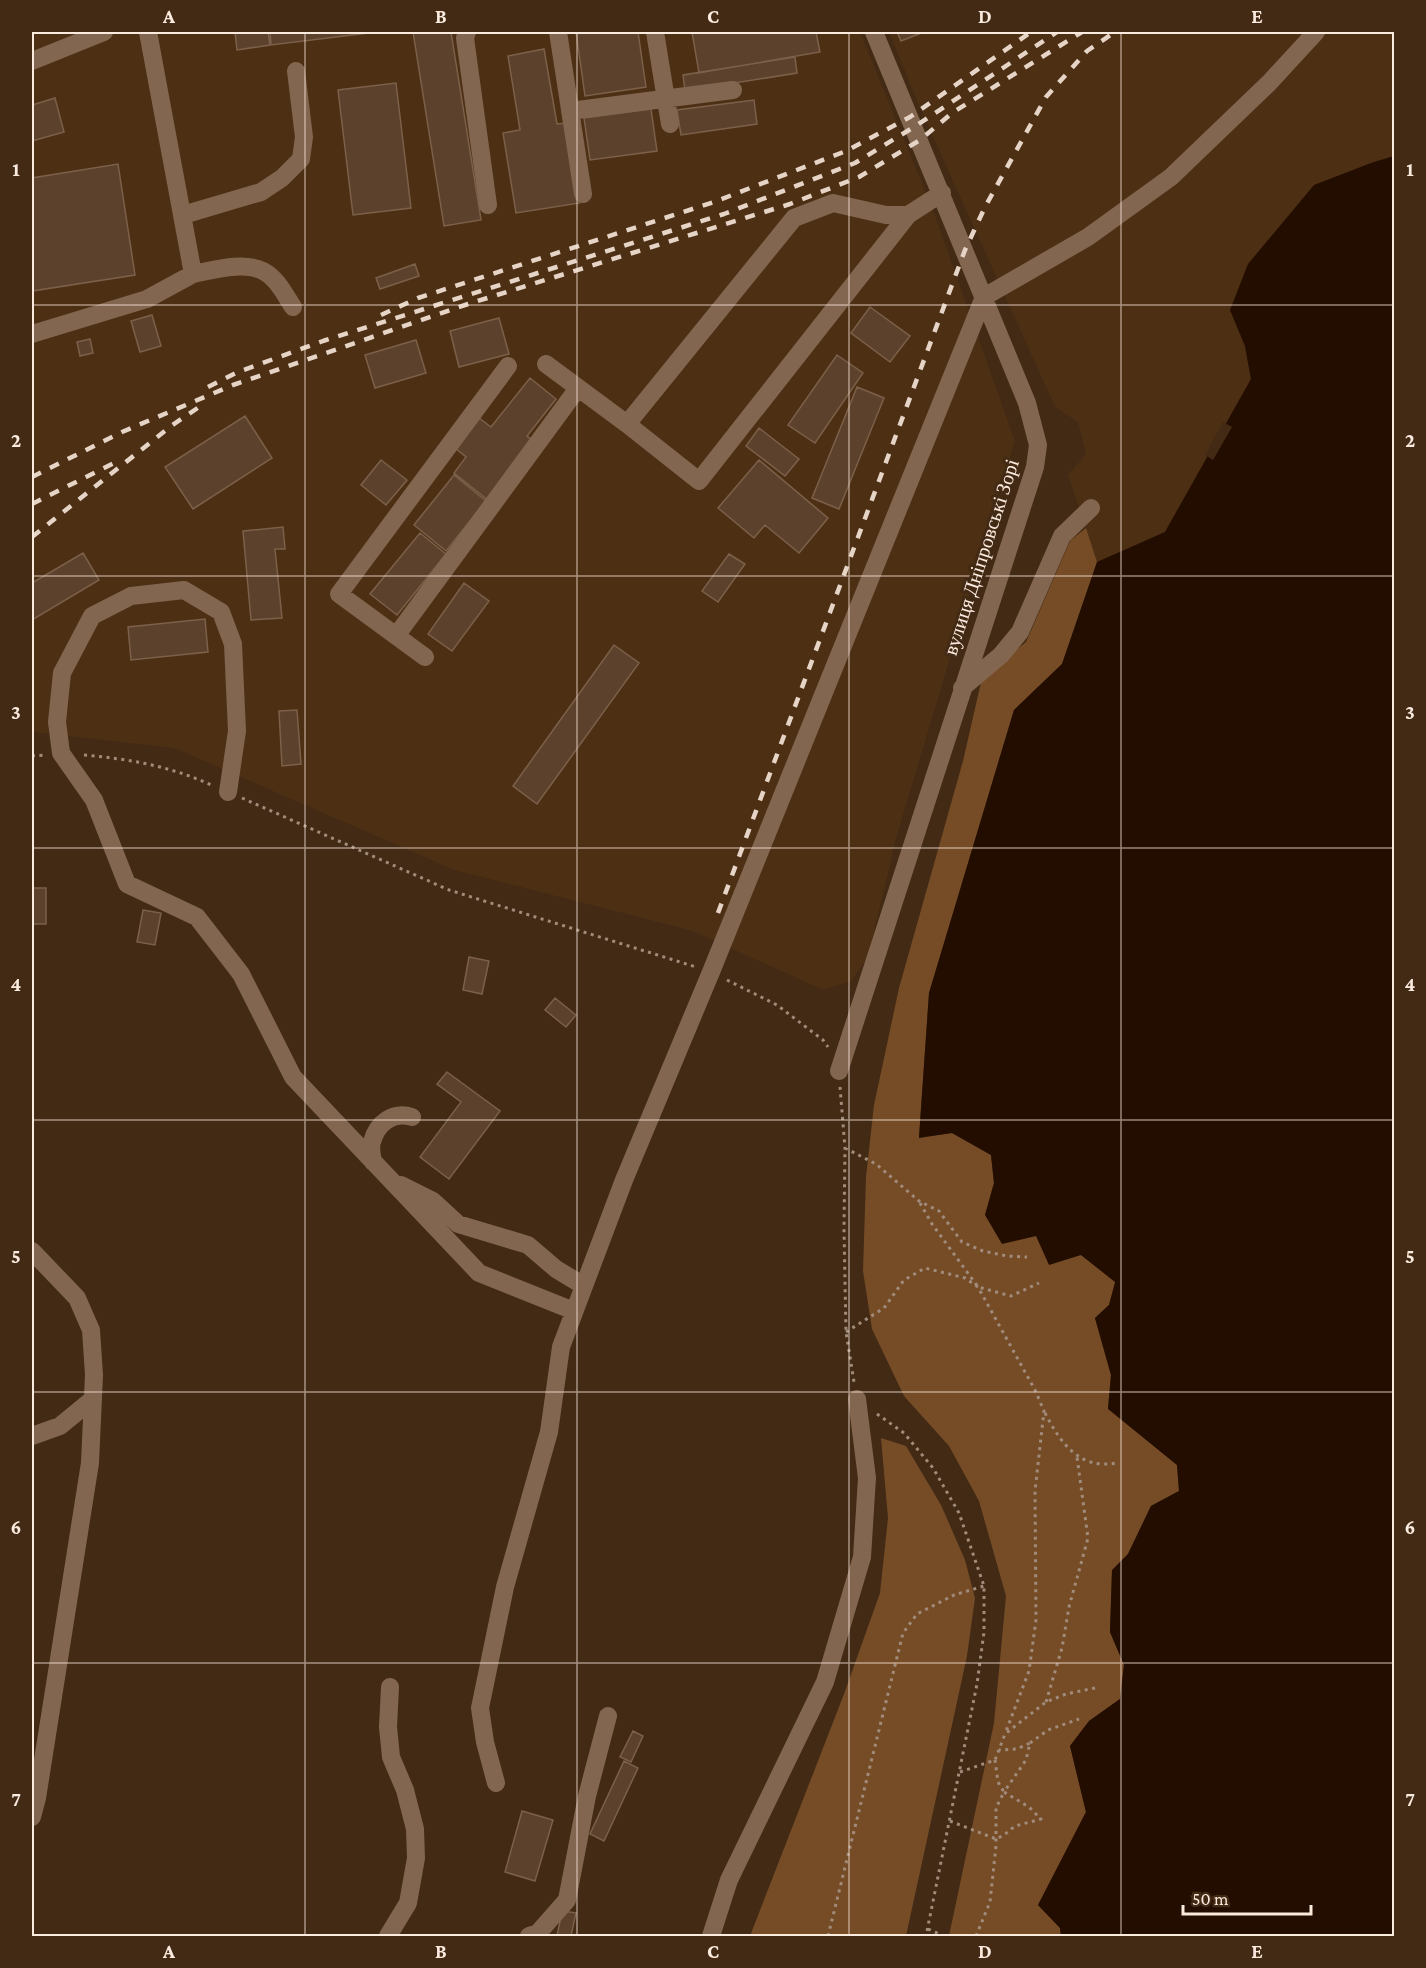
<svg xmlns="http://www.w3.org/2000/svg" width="1426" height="1968" viewBox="0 0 1426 1968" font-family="'Crimson Pro',serif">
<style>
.built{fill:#4d2f14}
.green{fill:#764c27}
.water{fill:#230d00}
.pier{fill:#422a15}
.building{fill:#5c422d;stroke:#7c6049;stroke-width:1.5}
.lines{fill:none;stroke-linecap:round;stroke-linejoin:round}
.path{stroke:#a18c7c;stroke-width:3;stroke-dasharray:3 4.5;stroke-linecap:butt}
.minor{stroke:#836650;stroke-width:18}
.rail{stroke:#e6d4c7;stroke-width:4.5;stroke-dasharray:10 10;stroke-linecap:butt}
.grid{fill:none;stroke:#fbeade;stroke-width:1.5;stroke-opacity:0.55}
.labels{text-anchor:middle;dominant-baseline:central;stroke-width:6;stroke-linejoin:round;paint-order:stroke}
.street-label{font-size:20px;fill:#fbeade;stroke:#422a15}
.neatline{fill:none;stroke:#fbeade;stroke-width:2}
.grid-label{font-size:20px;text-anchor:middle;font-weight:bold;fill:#fbeade}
</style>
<rect width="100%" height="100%" fill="#422a15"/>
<path class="built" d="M32 32H860L933 210 1015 441 897 835 868 957 851 981 823 990 693 931 454 870 174 748 32 732Z
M889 32H1394V156L1371 163 1230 310 1245 346 1251 379 1165 532 1097 562 1068 475 1086 454 1078 422 1055 407 920 108Z"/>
<path class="green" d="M1086 528 1097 562 1062 664 1014 710 929 993 919 1137 952 1133 991 1155 994 1183 985 1215 1081 1255 1116 1282 1109 1305 1095 1318 1111 1375 1108 1408 1177 1465 1179 1491 1151 1506 1128 1554 1112 1571 1110 1632 1124 1665 1120 1699 1089 1721 1070 1746 1086 1812 1038 1905 1060 1928 1061 1936H949L994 1723 1006 1596 979 1501 949 1446 904 1396 872 1329 863 1271 866 1177 874 1105 899 988 963 761 982 678 1026 642 1070 541Z
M881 1438 906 1446 941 1505 965 1560 975 1598 967 1656 906 1936H750L844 1694 880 1593 888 1518Z"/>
<path class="water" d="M1394 156V1936H1061L1060 1928 1038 1905 1086 1812 1070 1746 1089 1721 1120 1699 1124 1665 1110 1632 1112 1570 1128 1554 1151 1506 1179 1491 1177 1465 1108 1409 1111 1375 1095 1318 1109 1305 1115 1282 1081 1255 1049 1265 1036 1236 1002 1244 985 1215 994 1183 991 1155 952 1133 919 1138 929 993 1014 710 1062 664 1097 562 1165 532 1251 379 1245 346 1230 310 1248 264 1314 185 1371 163Z"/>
<path class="pier" d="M1223 422 1232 427 1213 460 1205 455Z"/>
<path class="building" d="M235 32H268L270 45 237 50Z
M270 32H377L271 45Z
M413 32H451L481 220 444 226Z
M576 32H638L646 87 585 96Z
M692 32H816L820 52 699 73Z
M897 32H924L901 41Z
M544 49 557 124 567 123 580 203 516 213 503 133 520 130 508 56Z
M795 57 797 73 685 91 683 75Z
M396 83 411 208 353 215 338 90Z
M55 98 64 132 32 141V105Z
M754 100 757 124 681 135 677 110Z
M651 109 657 151 590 160 584 118Z
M118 164 135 275 32 291V178Z
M415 264 419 276 380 289 376 278Z
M870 307 910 336 890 362 851 333Z
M152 315 161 346 140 352 131 321Z
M499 318 509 354 459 367 450 331Z
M90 339 93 353 80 356 77 342Z
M416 340 426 373 375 388 365 355Z
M837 355 863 373 815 443 788 425Z
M530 378 556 399 527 436 536 443 489 501 454 473 466 457 455 448 479 418 491 427Z
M857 387 884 398 839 509 812 498Z
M245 416 272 458 193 509 165 467Z
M759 428 799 459 785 476 746 446Z
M381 460 407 480 386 505 361 485Z
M759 460 828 518 799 553 765 525 754 538 718 508Z
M454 475 486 501 446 551 414 525Z
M283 527 285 549H275L282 618 251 620 243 531Z
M420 533 446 554 397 615 370 594Z
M83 553 99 580 32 620V583Z
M729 554 745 564 718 602 702 591Z
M464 583 489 601 452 651 428 634Z
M205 619 208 652 131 660 128 627Z
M614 645 639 663 537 804 513 786Z
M297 710 301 764 282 766 279 711Z
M32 888H46V924H32Z
M143 910 161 913 155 945 137 942Z
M469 957 489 961 482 994 463 990Z
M555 998 576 1015 566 1027 545 1010Z
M447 1072 500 1111 449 1179 420 1157 461 1102 437 1084Z
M633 1731 643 1736 631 1762 620 1757Z
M624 1761 638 1768 604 1841 590 1834Z
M522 1811 553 1820 535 1881 505 1872Z
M562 1911 576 1913 571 1936H557Z"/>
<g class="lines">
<path class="path" d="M84 755C129 759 170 766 211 785
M32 756 45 755
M242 798 449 890 696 967
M727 980 777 1005 823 1040 828 1047
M840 1087 845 1148 844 1229 846 1332 854 1382
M845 1148 876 1164 919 1201 939 1211 962 1242 983 1251 1007 1256 1027 1257
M920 1203 932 1224 978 1287 1011 1296 1039 1283
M846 1332 884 1308 904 1280 925 1268 965 1278 978 1287 1035 1390 1044 1411 1035 1491 1036 1620 1029 1671 1005 1734
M1045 1413C1060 1442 1079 1470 1116 1463
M877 1414 904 1433 933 1468 959 1513 984 1586V1632L977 1684 926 1936
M1046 1702 1062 1648 1069 1607 1088 1538 1077 1457
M1030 1743 1048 1730 1079 1719
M960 1772 995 1760 1005 1734 1046 1702 1066 1694 1095 1688
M950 1821 996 1839 1004 1835 1015 1826 1041 1819 1029 1807 1004 1792 1026 1760 1030 1743 1017 1749 999 1750
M928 1929 944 1936
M828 1936 903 1633 917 1614 954 1595 984 1586
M976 1936 990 1902 996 1846V1808L1004 1792 998 1782 995 1760"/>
<path class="minor" d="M467 32 465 38 488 205
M558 32 583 194
M655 32 670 124
M32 61 104 32
M570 111 733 90
M183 215 261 192 282 178 301 159 304 137 296 71
M193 274C214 270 243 261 263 271 277 278 285 295 293 307
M32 334 147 299 193 274 148 32
M546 364 627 424 699 481 908 215 942 193
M627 424 794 218 833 203 886 215H908
M396 636 578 388
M425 657 339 594 508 366
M962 688 1001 655 1020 632 1062 536 1091 508
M228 792 237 731 233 644 221 612 184 590 131 596 92 616 62 673 57 722 61 753 94 800 127 884 197 917 241 974 293 1077 479 1273 574 1311
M839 1071 1035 467 1038 445 1027 403 874 32
M373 1162C372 1156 370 1148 372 1142 377 1123 393 1111 412 1117
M401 1185 433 1201 458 1224 528 1245 556 1269 584 1286
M32 1251 77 1298 91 1330 94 1375 90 1463 37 1798 32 1817
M32 1436 60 1426 93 1399
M496 1783 485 1742 480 1708 505 1587 549 1432 561 1347 624 1180 711 972 984 297 1088 237 1171 177 1269 83 1316 32
M388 1936 408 1903 416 1858 415 1829 405 1790 391 1757 388 1727 390 1687
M529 1936 538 1933 567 1900 587 1796 608 1716
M711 1936 729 1880 825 1682 862 1557 867 1478 857 1399"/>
<path class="rail" d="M381 315 418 298 714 202 846 151 910 117 1031 32
M208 387 238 372 323 341 724 214 855 163 914 127 1057 32
M32 477 122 432 233 385 468 304 790 204 859 177 920 140 952 113 1082 32
M32 504 116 462
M32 537 171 426 205 403
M718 913 965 250 985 207 1046 97 1087 51 1115 32"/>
</g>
<path class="grid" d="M305 32V1936M577 32V1936M849 32V1936M1121 32V1936M32 305H1394M32 576H1394M32 848H1394M32 1120H1394M32 1392H1394M32 1663H1394"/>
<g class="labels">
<g class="street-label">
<text transform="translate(981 557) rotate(-72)">вулиця Дніпровські Зорі</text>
</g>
</g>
<rect width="1426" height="1968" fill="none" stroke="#422a15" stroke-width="66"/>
<path d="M1183 1905v9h128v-9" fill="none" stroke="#fbeade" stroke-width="3"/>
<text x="1192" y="1905" font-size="18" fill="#fbeade" stroke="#422a15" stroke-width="4.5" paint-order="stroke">50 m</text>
<rect x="33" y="33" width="1360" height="1902" class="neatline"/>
<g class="grid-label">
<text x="169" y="23">A</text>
<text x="441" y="23">B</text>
<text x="713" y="23">C</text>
<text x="985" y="23">D</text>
<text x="1257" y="23">E</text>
<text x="16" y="176">1</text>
<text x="1410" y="176">1</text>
<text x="16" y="447">2</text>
<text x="1410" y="447">2</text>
<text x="16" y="719">3</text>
<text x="1410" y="719">3</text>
<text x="16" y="991">4</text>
<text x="1410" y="991">4</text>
<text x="16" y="1263">5</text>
<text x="1410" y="1263">5</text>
<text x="16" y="1534">6</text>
<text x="1410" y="1534">6</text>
<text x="16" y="1806">7</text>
<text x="1410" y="1806">7</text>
<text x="169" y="1958">A</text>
<text x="441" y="1958">B</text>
<text x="713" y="1958">C</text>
<text x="985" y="1958">D</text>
<text x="1257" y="1958">E</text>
</g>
</svg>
